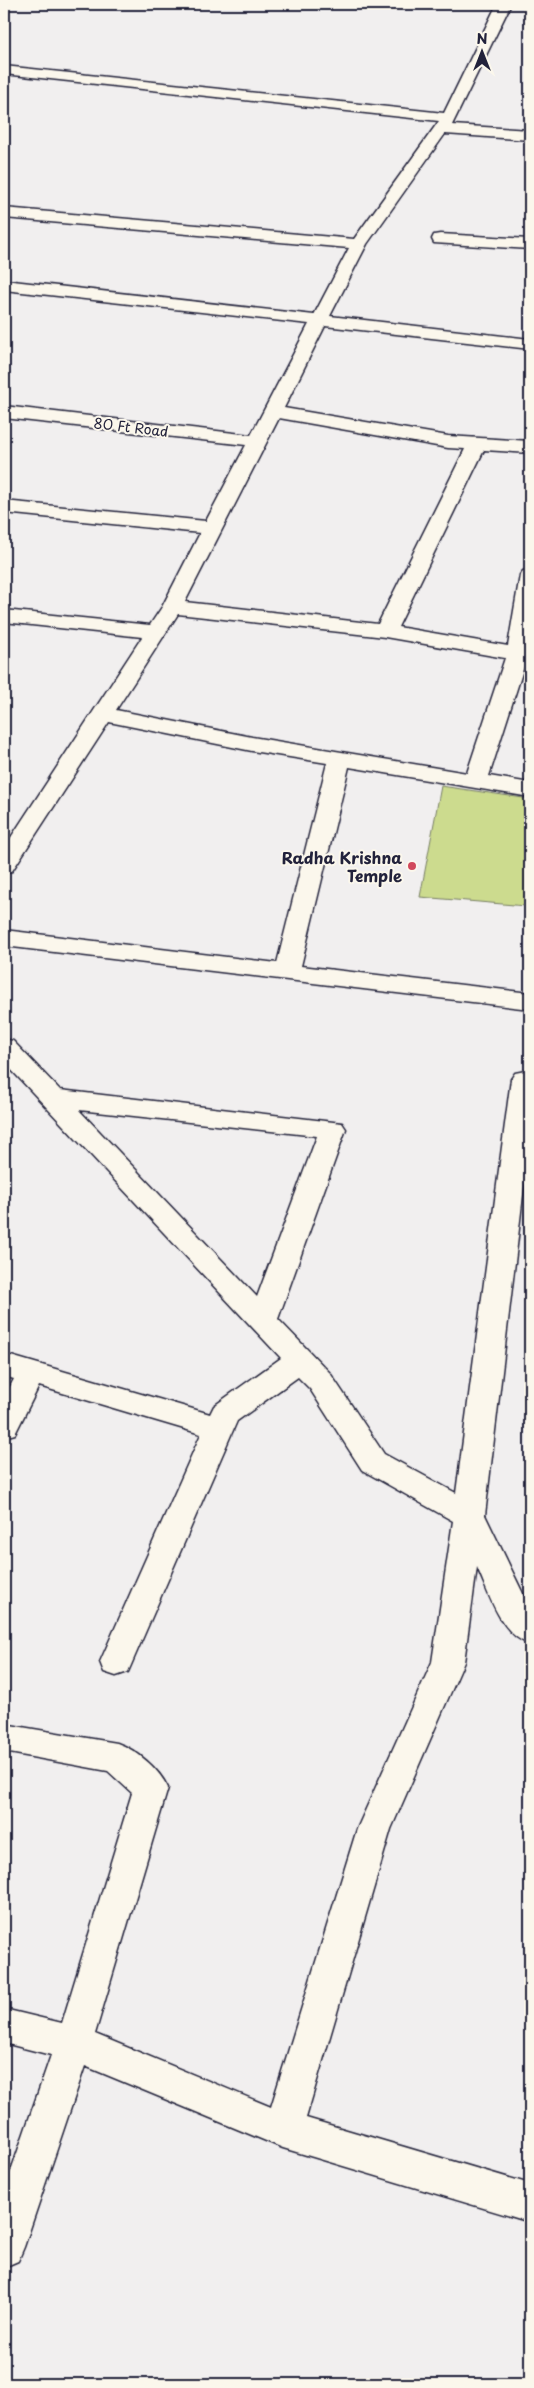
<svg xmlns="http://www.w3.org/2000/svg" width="534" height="2388" viewBox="0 0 534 2388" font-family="'Playpen Sans',sans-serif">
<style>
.green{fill:#ccdb8e;stroke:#777e64}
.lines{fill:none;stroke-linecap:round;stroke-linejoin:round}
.minor-casing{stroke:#22223b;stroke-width:3}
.minor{fill:#fbf7ec;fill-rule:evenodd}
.poi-dot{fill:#d1495b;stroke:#fbf7ec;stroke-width:2}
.labels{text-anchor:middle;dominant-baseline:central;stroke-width:4;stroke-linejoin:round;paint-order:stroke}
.far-street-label{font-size:14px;fill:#22223b;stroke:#fbf7ec}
.poi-label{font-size:16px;font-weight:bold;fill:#22223b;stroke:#fbf7ec;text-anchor:end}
</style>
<rect width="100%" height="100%" fill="#f1efef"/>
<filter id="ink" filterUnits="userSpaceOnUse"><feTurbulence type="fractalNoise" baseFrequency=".02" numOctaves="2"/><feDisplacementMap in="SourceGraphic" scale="10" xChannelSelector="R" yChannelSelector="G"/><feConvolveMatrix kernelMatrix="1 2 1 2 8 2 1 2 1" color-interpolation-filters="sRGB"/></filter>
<g filter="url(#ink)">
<path class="green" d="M441 786 530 799V871L526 906 420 897Z"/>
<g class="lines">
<defs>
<path id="minor" d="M497 4H511L452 125 530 130V140L445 134 367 244 330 316 530 339V349L325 326 284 408 448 436 530 441V453L484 450 398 627 508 646 520 575 523 571 530 569V638L528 654 489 776 530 783V797L349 767 301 966 530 993V1009L4 946V930L277 963 327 763 252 751 109 722 12 871 4 873V848L142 637 4 622V610L150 625 162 607 200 533 4 513V501L206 521 246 445 4 418V406L251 435 309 324 4 290V280L314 315 349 248 4 218V208L354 239 439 121 4 74V66L444 113ZM279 418 448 448 465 449 378 624 185 602ZM178 614 385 637 505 658 467 773 252 737 116 710Z
M440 234 530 239V249L434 243 432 239 434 235Z
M4 1039 13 1041 60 1090 342 1123 346 1129 278 1319 330 1373 384 1454 456 1493 511 1079 515 1073 530 1070V1136L485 1515 530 1608V1644C500 1635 489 1593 477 1567L464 1662 391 1829 306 2118 530 2184V2222L283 2148 85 2066 24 2247 18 2261 4 2267V2191L51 2055 4 2043V2009L62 2023 132 1793 108 1771 4 1752V1724L117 1743C137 1750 159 1769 168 1788L95 2034 271 2107 357 1829 432 1662 453 1521 362 1470 310 1389 298 1377 237 1421 128 1672 116 1676 104 1672 100 1662 201 1434 39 1386 15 1434 4 1437V1398L14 1379 4 1376V1354L210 1414 214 1406 281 1358 4 1062ZM79 1110 317 1136 257 1297Z"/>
</defs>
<use href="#minor" class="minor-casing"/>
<use href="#minor" class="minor"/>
</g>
</g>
<circle class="poi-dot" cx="412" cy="866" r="5"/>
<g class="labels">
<g class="far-street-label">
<text transform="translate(131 427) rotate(7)">80 Ft Road</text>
</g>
<g class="poi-label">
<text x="402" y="857">Radha Krishna<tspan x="402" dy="18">Temple</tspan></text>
</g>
</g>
<rect width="534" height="2388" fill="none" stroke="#fbf7ec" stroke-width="20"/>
<rect x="10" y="10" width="514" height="2368" fill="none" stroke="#22223b" stroke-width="2" filter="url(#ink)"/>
<g transform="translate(482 52)" stroke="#fbf7ec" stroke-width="4" paint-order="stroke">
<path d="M0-4L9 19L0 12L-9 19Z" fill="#22223b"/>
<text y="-8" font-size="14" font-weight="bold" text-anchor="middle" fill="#22223b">N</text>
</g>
</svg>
